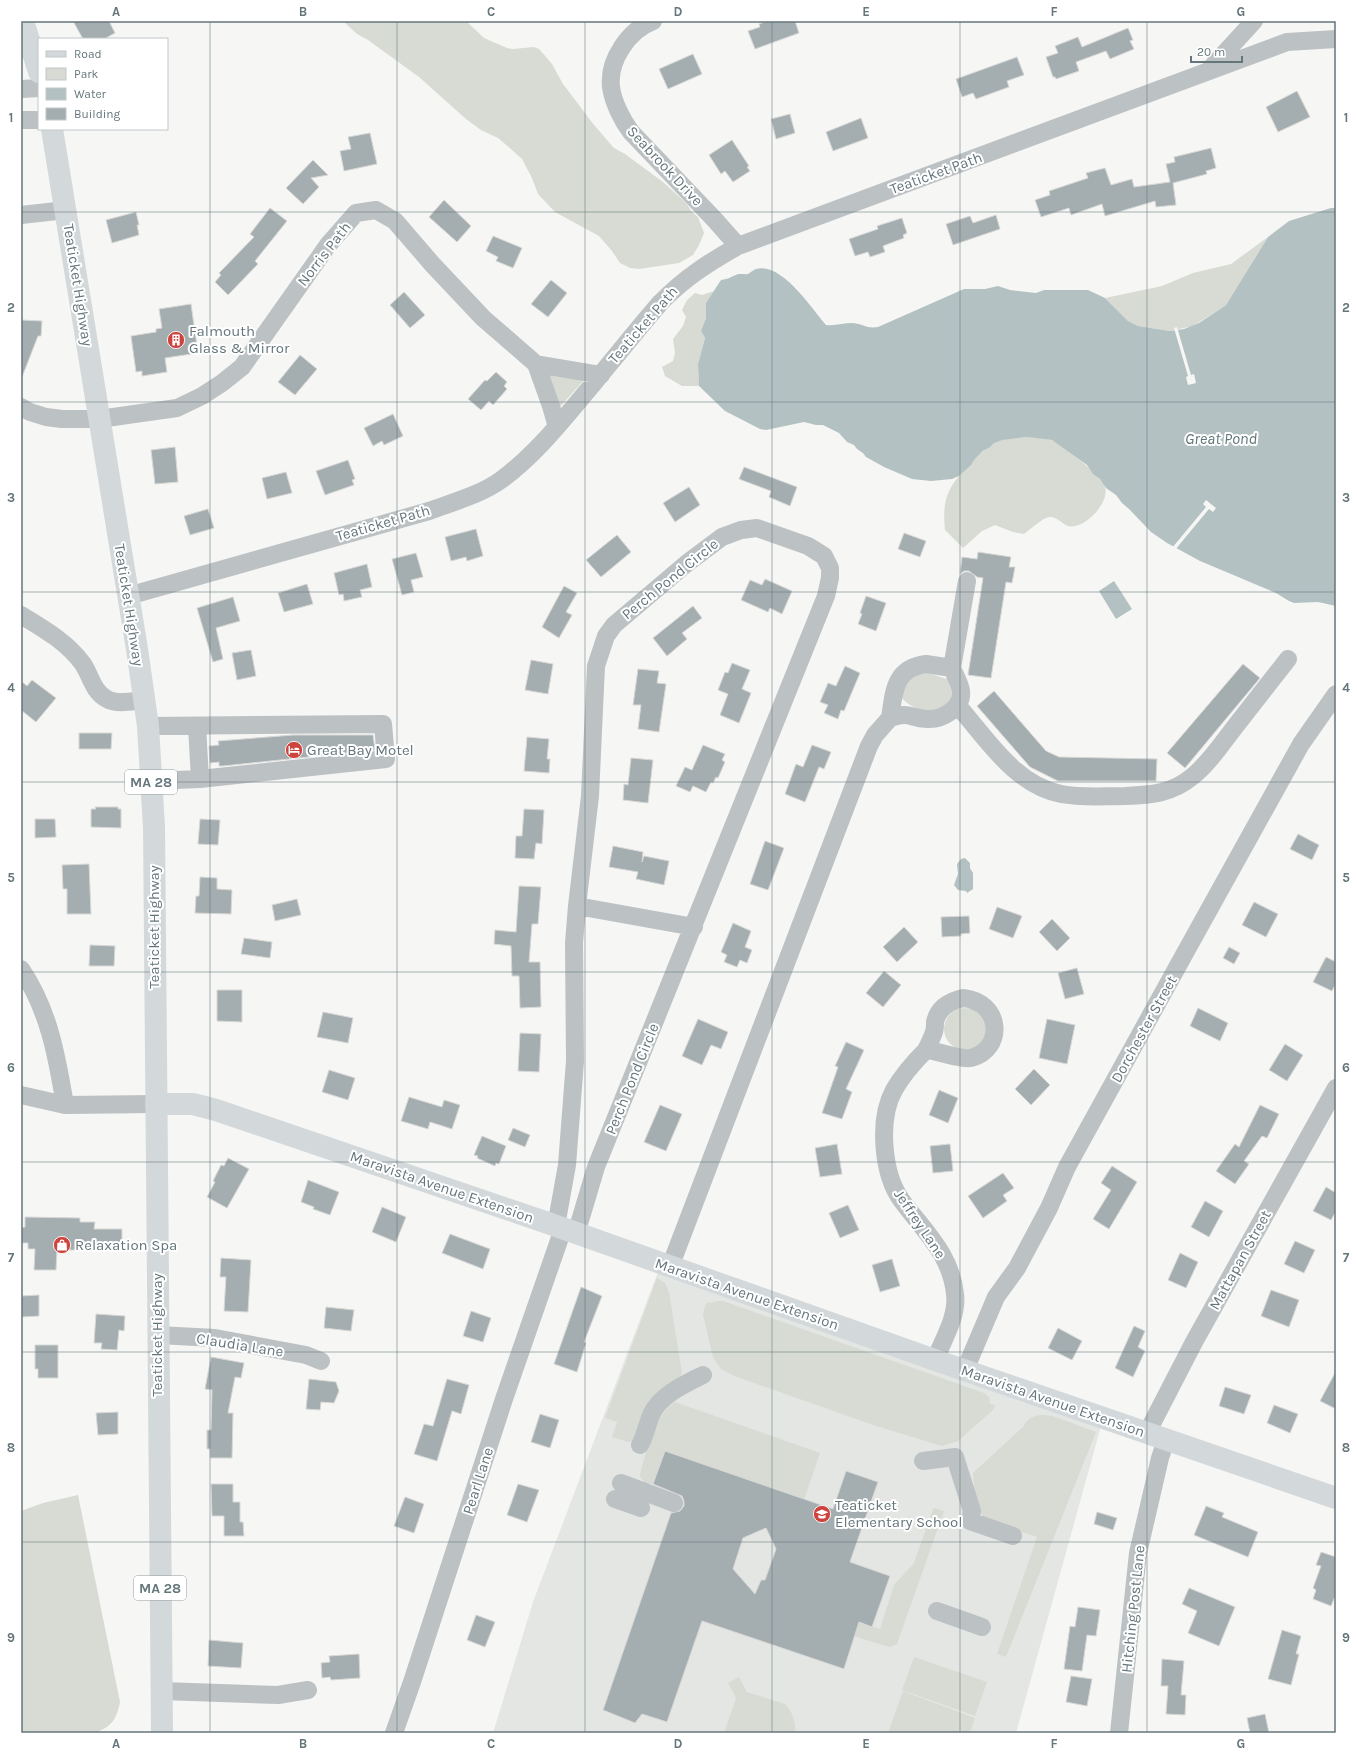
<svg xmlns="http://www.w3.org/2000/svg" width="1357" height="1754" viewBox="0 0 1357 1754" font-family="Karla,sans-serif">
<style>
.built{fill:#e4e6e4}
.green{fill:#d7dbd3}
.water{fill:#b4c1c2}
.pier{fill:#f6f6f4}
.building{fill:#a4adb0;stroke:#d8d8d6;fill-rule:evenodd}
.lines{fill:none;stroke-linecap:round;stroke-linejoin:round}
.minor{stroke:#bcc1c3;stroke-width:18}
.major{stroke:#d3d8da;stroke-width:22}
.grid{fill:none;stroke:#65767b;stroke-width:1;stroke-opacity:0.55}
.labels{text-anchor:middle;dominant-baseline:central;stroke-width:4;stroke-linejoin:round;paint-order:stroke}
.shield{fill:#fff;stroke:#939fa3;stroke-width:1}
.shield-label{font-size:14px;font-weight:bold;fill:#65767b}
.street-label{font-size:15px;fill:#65767b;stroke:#fff}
.poi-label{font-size:15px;fill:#65767b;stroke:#fff;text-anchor:start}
.water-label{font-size:16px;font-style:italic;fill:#607576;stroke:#fff}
.neatline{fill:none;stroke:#65767b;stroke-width:1.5}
.grid-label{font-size:13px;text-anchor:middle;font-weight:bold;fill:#65767b}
</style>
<rect width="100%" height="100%" fill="#f6f6f4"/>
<path class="built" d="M658 1272 1101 1426 1016 1733H493L533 1602Z"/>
<path class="green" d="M343 21H466L484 38 507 48 513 49 534 47 539 49 552 64 563 84 594 125 614 148 625 154 663 182 686 203 692 212 698 217 704 233 699 245 693 255 679 263 639 269 630 268 620 263 612 251 599 236 555 212 538 194 532 178 522 159 512 150 498 138 481 130 466 119 419 77 368 40 357 34Z
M1268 237 1226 305 1193 326 1170 331 1138 326 1128 321 1105 298 1162 286 1193 273 1231 264Z
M714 291 706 303V318L701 331 705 338 698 364 699 386H682L665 376 662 367 673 361 675 353 673 339 683 326 686 317 682 310 687 300 695 293 702 295Z
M545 371 583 381 561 406 558 404Z
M1027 437C1036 438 1046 438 1054 441 1058 443 1088 466 1090 469 1094 476 1103 479 1105 487 1110 503 1084 530 1068 526 1061 524 1056 514 1046 518 1041 520 1029 530 1024 534L1013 532 995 525 982 531 963 548 945 530C942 501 947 486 969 466 972 464 972 461 975 459 981 453 987 448 994 443 1002 437 1017 438 1027 437Z
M928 673 950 680 956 697 934 713C922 711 909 707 901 697L903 686 916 674Z
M944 1029a21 21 0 1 1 42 0a21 21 0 1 1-42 0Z
M657 1278 665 1283 669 1292 682 1373 634 1441 628 1442 612 1437 617 1422 605 1418Z
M717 1301H723L984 1393 989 1397 990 1404 995 1405 994 1409 958 1441 942 1446 873 1425 734 1376 721 1369 713 1357 703 1315 705 1306 708 1302 711 1303Z
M675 1402 820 1453 804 1500 665 1451 653 1483 649 1485 645 1484 640 1476 641 1470C648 1446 653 1417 675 1402Z
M1043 1415 1053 1416 1096 1432 1006 1657 997 1654 1037 1537C1025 1532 987 1523 980 1513 975 1505 974 1483 973 1473L1024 1426C1027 1418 1035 1415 1043 1415Z
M78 1495 120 1702C117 1719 110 1729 93 1733H21V1511L43 1503Z
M935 1508 944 1511 897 1644 890 1647 846 1634 851 1620 880 1629 894 1585 914 1563 933 1509Z
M914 1657 987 1682 975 1716 902 1690Z
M739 1677 747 1692 785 1704C793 1712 796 1723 795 1733H724L736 1698 728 1683Z
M903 1691 975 1718 970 1733H888Z"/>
<path class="water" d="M1331 208H1336V606L1318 602 1294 603 1289 601 1276 593 1200 561 1167 543 1151 532 1129 509 1122 503 1116 495 1106 488 1100 479 1093 474 1087 465 1052 440 1027 437 1002 440 994 443 990 447 983 451 974 460 971 465 959 476 952 479 931 481 912 479 884 467 866 457 863 453 857 449 854 445 847 442 839 433 823 425H816L804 422 766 430 760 429 725 411 699 386 698 364 705 338 701 331 706 318V303L721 280C729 279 730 277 736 275 739 273 744 275 748 274 751 272 753 270 756 269 782 262 811 308 826 325 836 326 843 323 853 323 863 324 867 329 878 327L964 289H985L998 286 1010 290 1036 293 1044 290H1088L1105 298 1128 321 1138 326 1170 331 1184 329 1199 323 1226 305 1268 237 1289 221Z
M1114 581 1132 609 1116 619 1099 591Z
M965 858 970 863V868L973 873V889L967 893 966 891 958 890 954 885 958 874 957 864 961 859Z"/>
<path class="pier" d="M1177 327 1191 375 1194 374 1196 383 1188 385 1186 377 1188 376 1174 328Z
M1206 500 1216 508 1213 512 1209 509 1175 550 1172 548 1206 507 1203 504Z"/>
<path class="building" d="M73 21H109L115 33 104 39H83Z
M767 21H795L799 33 755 49 748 31 760 27 759 24Z
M1128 28 1133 40 1130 41 1134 49 1110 59 1106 51 1076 62 1079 71 1056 79 1055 77H1053L1046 57 1058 53 1055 46 1078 37 1082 47Z
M693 54 702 74 668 89 659 69Z
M1017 57 1024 75 1007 81 1009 87 976 99 973 93 962 97 956 79Z
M1297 91 1310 117 1278 132 1266 107Z
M790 114 795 133 776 139 771 119Z
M861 118 868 138 833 151 826 132Z
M370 133 377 164 344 171 340 151 351 149 348 137Z
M732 140 749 166 747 167 750 171 733 182 725 171 721 174 709 155Z
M1211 148 1216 168 1206 171 1207 174 1173 183 1176 205 1156 207 1155 201 1105 216 1102 204 1071 215 1069 208 1041 217 1035 200 1050 195 1049 191 1088 178 1086 173 1105 168 1111 185 1132 179 1134 187 1170 182 1166 164 1175 162 1174 157Z
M313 160 328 175 311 178 319 187 303 204 286 188Z
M444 200 471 226 457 242 429 217Z
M270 208 287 221 255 261 258 264 228 295 215 282 221 275 219 273 254 237 250 234Z
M136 212 139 225H137L139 235 112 243 106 220Z
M996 215 1000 229 953 245 946 224 970 216 973 223Z
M902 218 907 233 903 235 904 238 883 246 885 252 870 257 868 252 855 256 849 239 878 229 877 226Z
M493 236 522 248 513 268 496 261 498 257 486 251Z
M551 280 567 293 548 317 531 304Z
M404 292 425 315 410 328 390 305Z
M191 304 198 353 165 358 167 372 142 376V371L136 372 131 336 156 332V329L162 328 159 309Z
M21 320 42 321 41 336H38L22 377 21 376Z
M300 355 317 369 295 395 278 382Z
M496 372 507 382 504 386 507 389 493 405 489 401 481 410 468 399 485 380 487 381Z
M393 414 403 436 384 445 382 441 373 446 364 428Z
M175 447 178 482 155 484 151 450Z
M348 460 355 479 352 480 354 485 325 495 316 471Z
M744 467 797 487 790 506 769 497 771 491 739 479Z
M286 472 292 493 267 499 262 478Z
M689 487 700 505 675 522 663 503Z
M208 509 214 528 190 535 184 516Z
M476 529 483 556 467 561 466 557 451 561 445 537Z
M904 533 926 541 920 557 898 549Z
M617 535 631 552 601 577 586 560Z
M978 552 1011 557 1009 567H1015L1012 583 1006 582 991 678 968 675 983 578 977 577 969 571H964L960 574 962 557 977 559Z
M416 553 423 577 411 580 414 592 402 595 392 559Z
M367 564 372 587 360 590 362 597 344 601 343 594 339 595 334 573Z
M765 579 792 591 782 614 770 608 768 612 741 600 750 580 762 585Z
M307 584 313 604 284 612 278 593Z
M564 586 577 593 566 612 572 615 559 638 542 627Z
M866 596 886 603 876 631 858 624 862 614 860 613Z
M233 597 240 621 216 628 223 659 213 662 197 608Z
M693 606 702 618 682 633 687 639 667 656 653 638Z
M251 650 256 676 237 680 232 653Z
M531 660 553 664 548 694 525 690Z
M732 663 750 670 742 689 751 693 739 723 720 715 728 694 718 690 725 672 728 673Z
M1243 664 1260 678 1185 768 1167 753Z
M845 666 860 673 844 711 841 710 838 719 824 713 828 705 820 702 828 683 836 686Z
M638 669 659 671 657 683 666 684 659 732 638 729 641 705H633Z
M32 680 56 698 36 722 21 710V681L27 686Z
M994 691 1046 751 1059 757 1157 759 1156 781H1058L1030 767 977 706Z
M79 733H112L111 749H79Z
M293 735H373L375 750 223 766H219V762L210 763 209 746 219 745 218 741Z
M527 737 549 739 547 759H550L549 773 524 771Z
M703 745 725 754 722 760 725 762 718 778 716 777 713 783 711 782 706 792 693 786 690 792 676 786 685 767 692 770Z
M812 745 831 752 824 769 819 767 805 802 785 794 796 764 803 767Z
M631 758 653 760 648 803 623 800 624 784 628 785Z
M95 807H118V809H121V828L91 827V809H96Z
M524 809 544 810 542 844 536 843 534 859 515 858 516 836H522Z
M35 819H55L56 837 35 838Z
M200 819 220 820 218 845 198 844Z
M1298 834 1319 845 1312 860 1290 849Z
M765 841 784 848 768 890 750 884Z
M613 846 643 852 642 862 644 856 669 861 664 885 636 879 638 872 609 867Z
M89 864 91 914H67V889H63L62 865Z
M200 877 217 878V889L232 890 231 914 195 913 196 896H199Z
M519 886 541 887 538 924H532L529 962H540L541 1007 520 1008 519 976H512L511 946 494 944 495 930 516 932Z
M297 899 301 915 275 921 272 905Z
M1254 902 1278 914 1266 937 1242 925Z
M997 907 1022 916 1013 938 989 929Z
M969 916 970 933 961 934V936L942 937 941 917Z
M1052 919 1070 938 1057 951 1039 932Z
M733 923 751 931 745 947 752 950 747 963 740 960 737 967 724 962 727 955 721 952Z
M904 927 918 942 897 962 883 947Z
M244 938 272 942 270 958 241 954Z
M90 945 115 946 114 966H89Z
M1229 947 1240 953 1234 964 1223 958Z
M1326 957 1336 962V983L1332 991 1313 982Z
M1077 968 1084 994 1065 999 1058 973Z
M884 971 901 985 883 1007 866 993Z
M217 990H242V1022L217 1021Z
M1198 1008 1228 1023 1220 1041 1190 1026Z
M323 1012 353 1018 348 1043 317 1037Z
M698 1019 728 1032 721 1049 711 1045 702 1065 682 1056Z
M1047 1019 1075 1025 1067 1064 1039 1058Z
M520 1033 541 1034 539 1072 518 1071Z
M846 1042 864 1050 846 1089 852 1092 842 1119 822 1113 838 1067 835 1066Z
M1285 1044 1303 1055 1287 1081 1269 1070Z
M1034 1069 1050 1085 1031 1105 1015 1089Z
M329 1070 355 1078 348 1100 322 1092Z
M939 1090 958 1098 948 1123 929 1115Z
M409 1097 442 1107 444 1100 460 1105 452 1129 430 1122 428 1129 401 1121Z
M660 1105 682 1114 666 1151 644 1142Z
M1260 1105 1279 1114 1267 1138 1262 1136 1244 1161 1249 1164 1235 1184 1216 1171 1235 1144 1239 1147Z
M513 1128 530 1135 525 1147 508 1140Z
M482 1136 506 1146 499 1164 496 1163 495 1166 477 1158 478 1156 474 1155Z
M837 1144 842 1174 820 1177 815 1148Z
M950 1144 953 1171 933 1173 930 1146Z
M228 1158 249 1169 227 1208 207 1197 215 1182 213 1181 221 1165 224 1166Z
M1112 1166 1137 1182 1109 1229 1093 1219 1111 1190 1101 1183Z
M1003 1173 1014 1188 1003 1195 1007 1201 983 1218 968 1196Z
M308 1180 339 1192 330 1215 313 1209 314 1207 301 1202Z
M1326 1187 1336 1193V1211L1331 1220 1313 1211Z
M1205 1201 1223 1211 1209 1237 1191 1227Z
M848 1205 859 1230 840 1238 829 1213Z
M382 1207 406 1217 396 1242 372 1232Z
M25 1217 80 1218V1222H95L94 1229H122V1250H57L56 1270H34L35 1249H28V1243H21V1228L25 1227Z
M450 1234 490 1249 483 1269 442 1253Z
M1295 1241 1315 1250 1304 1273 1284 1264Z
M1180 1253 1198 1262 1186 1288 1168 1280Z
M221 1258 251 1260 248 1312 224 1311 226 1277H220Z
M892 1259 900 1286 880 1292 872 1265Z
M581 1287 602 1296 584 1342 586 1343 577 1372 554 1364Z
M1271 1290 1299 1300 1289 1327 1261 1316Z
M39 1295V1316L21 1317V1296Z
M326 1307 354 1310 351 1331 324 1328Z
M471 1311 491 1318 483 1342 463 1336Z
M96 1314 125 1316 124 1331 119 1330 117 1350 101 1349 102 1343H94Z
M1134 1326 1145 1331 1138 1347 1145 1351 1133 1377 1115 1368Z
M1058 1328 1082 1341 1072 1360 1048 1348Z
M35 1345H58V1378H38V1369H35Z
M211 1357 244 1363 241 1378 235 1377 228 1413H233L232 1458H210V1449H207V1430H211L212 1390 205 1389Z
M1336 1371V1409L1320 1401Z
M309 1379 336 1382 339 1391 334 1403 321 1402 320 1410 306 1409Z
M447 1379 469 1385 461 1414 452 1411 437 1461 414 1454 424 1424 433 1426Z
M1225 1387 1251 1395 1244 1414 1219 1406Z
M1274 1405 1298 1414 1290 1433 1267 1423Z
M118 1412V1434L98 1435 96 1413Z
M540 1414 559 1420 550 1448 531 1442Z
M665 1451 833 1509 846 1471 878 1482 850 1562 890 1576 872 1627 859 1622 844 1669 702 1621 667 1722 642 1714 635 1723 603 1710 671 1513 680 1511 684 1506V1501L682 1496 653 1484ZM766 1528 776 1549 765 1580H761L755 1594 733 1569 743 1538Z
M211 1484H233V1502H240V1522H243L244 1536H224V1516H212Z
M518 1484 539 1490 527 1522 507 1515Z
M405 1497 424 1504 414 1533 394 1526Z
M1206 1506 1224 1513 1222 1517 1258 1532 1248 1557 1194 1535Z
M1097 1512 1117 1518 1113 1530 1094 1524Z
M1321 1552 1336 1557V1594L1331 1606 1313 1599 1316 1590 1313 1588 1321 1566 1316 1565Z
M1189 1588 1235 1607 1219 1646 1188 1633 1197 1611 1182 1604Z
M1078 1607 1100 1610 1096 1636 1087 1635 1082 1671 1064 1669 1070 1626 1075 1627Z
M476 1615 495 1622 485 1647 467 1640Z
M1282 1630 1301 1636 1296 1654H1299L1291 1685 1268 1679Z
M209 1640 243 1643 241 1668 208 1666Z
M359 1654 360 1678 331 1680 330 1677 322 1678 321 1663 330 1662 329 1656Z
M1162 1659 1184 1661 1181 1695H1186L1185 1715 1166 1714 1168 1686H1161Z
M1071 1676 1092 1679 1087 1706 1066 1702Z
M1265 1714 1269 1733H1250L1247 1718Z"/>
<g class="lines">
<path class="minor" d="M653 21C629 30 608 60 611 87 613 102 622 120 631 132L715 220 738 246
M1209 70 1254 21
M21 89 39 88
M21 120H39
M21 215 66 210
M536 364 601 375
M21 407 30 412 46 417 62 419H99L177 408 202 396 222 383 242 367 328 245 356 213 376 210 395 221 433 265 483 318 536 364 551 406 557 427
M128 596 429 511C453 502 480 495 501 480 535 455 561 422 588 390 612 361 636 331 661 302 686 277 708 263 738 246L1287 42 1336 39
M21 615C44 629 67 642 83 664 91 676 93 692 107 699 117 705 133 701 144 700
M926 664 952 668C955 676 960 683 961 691 963 708 942 720 927 719 909 718 910 711 890 718 894 692 894 668 926 664Z
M952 668 967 581
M958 706C987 739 1015 785 1061 794 1082 798 1104 796 1125 796 1150 795 1172 794 1193 776 1209 763 1221 745 1234 728 1252 705 1270 682 1288 659
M148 726 383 724 386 759 200 779 151 781
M197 726 200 779
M577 906 694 927
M21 969C49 1010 57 1057 65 1105L156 1104
M963 998C1002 1002 1005 1049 971 1058 960 1060 939 1051 926 1050 929 1044 932 1038 934 1032 935 1029 935 1025 935 1022 938 1008 950 1001 963 998Z
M926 1050C915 1061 902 1076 894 1090 878 1119 882 1174 902 1201 924 1231 951 1254 955 1294 958 1316 943 1340 935 1360
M21 1095 65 1105
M556 1226 567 1165 575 1061 574 943 577 906 590 796 596 666 606 636 614 625 686 564 722 537 741 530 757 528 808 546 824 556 830 568V578L826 596 596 1167 576 1234
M670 1267 869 746 875 735 890 718
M158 1335 215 1338 306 1355 321 1361
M965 1370 996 1297 1017 1268 1049 1208 1067 1167 1185 953 1301 744 1336 694
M1147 1433 1194 1342 1336 1088
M640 1445C645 1436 647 1425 651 1415 660 1395 685 1384 703 1375
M923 1461 955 1457 972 1511 970 1521 1013 1536
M621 1483 674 1503
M615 1499 641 1508
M937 1611 982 1627
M162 1691 278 1695 308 1690
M394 1733 412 1682 504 1399 563 1229
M1119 1733 1138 1553 1160 1458 1166 1440"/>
<path class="major" d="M23 21 39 72
M52 129 137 649 148 726 154 827 162 1733
M156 1104H193L216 1110 545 1222 935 1360 1336 1498"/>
</g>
<path class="grid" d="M210 21V1733M397 21V1733M585 21V1733M772 21V1733M960 21V1733M1147 21V1733M21 212H1336M21 402H1336M21 592H1336M21 782H1336M21 972H1336M21 1162H1336M21 1352H1336M21 1542H1336"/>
<defs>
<symbol id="building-disc" viewBox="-11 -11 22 22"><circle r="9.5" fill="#cd433d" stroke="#fff"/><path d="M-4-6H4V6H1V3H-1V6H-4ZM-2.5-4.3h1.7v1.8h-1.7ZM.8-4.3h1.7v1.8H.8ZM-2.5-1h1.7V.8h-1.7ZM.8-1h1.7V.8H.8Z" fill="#fff"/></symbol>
<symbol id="hotel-disc" viewBox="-11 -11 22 22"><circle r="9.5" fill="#cd433d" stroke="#fff"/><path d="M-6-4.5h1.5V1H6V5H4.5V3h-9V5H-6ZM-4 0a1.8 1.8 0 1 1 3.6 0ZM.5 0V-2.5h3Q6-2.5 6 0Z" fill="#fff"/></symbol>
<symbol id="shop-disc" viewBox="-11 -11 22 22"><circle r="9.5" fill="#cd433d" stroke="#fff"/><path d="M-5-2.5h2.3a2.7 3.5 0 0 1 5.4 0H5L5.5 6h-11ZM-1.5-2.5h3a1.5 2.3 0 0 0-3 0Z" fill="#fff"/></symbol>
<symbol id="school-disc" viewBox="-11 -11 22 22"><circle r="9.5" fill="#cd433d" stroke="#fff"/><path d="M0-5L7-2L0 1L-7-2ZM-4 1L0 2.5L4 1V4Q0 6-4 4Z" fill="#fff"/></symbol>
</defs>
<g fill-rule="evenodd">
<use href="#building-disc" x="166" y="330" width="20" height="20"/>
<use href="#hotel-disc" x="284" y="740" width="20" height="20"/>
<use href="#shop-disc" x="52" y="1235" width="20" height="20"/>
<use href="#school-disc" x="812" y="1504" width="20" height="20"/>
</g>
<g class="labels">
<g class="shield">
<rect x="125" y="770" width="52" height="24" rx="3"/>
<rect x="134" y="1576" width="52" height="24" rx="3"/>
</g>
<g class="shield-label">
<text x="151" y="782">MA 28</text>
<text x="160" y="1588">MA 28</text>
</g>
<g class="street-label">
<text transform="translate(665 166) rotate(47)">Seabrook Drive</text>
<text transform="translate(936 173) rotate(-20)">Teaticket Path</text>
<text transform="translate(324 254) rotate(-52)">Norris Path</text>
<text transform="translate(78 285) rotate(81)">Teaticket Highway</text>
<text transform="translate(643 325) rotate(-49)">Teaticket Path</text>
<text transform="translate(383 523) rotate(-16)">Teaticket Path</text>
<text transform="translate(670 579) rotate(-39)">Perch Pond Circle</text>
<text transform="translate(129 605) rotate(81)">Teaticket Highway</text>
<text transform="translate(154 927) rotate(-90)">Teaticket Highway</text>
<text transform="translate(1144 1029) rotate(-61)">Dorchester Street</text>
<text transform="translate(632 1079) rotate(-68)">Perch Pond Circle</text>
<text transform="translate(442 1187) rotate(19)">Maravista Avenue Extension</text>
<text transform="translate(920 1224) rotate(56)">Jeffrey Lane</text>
<text transform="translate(1240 1260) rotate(-61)">Mattapan Street</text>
<text transform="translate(747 1294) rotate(19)">Maravista Avenue Extension</text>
<text transform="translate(157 1335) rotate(-90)">Teaticket Highway</text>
<text transform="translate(240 1345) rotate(9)">Claudia Lane</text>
<text transform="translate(1053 1401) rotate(19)">Maravista Avenue Extension</text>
<text transform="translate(478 1481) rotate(-72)">Pearl Lane</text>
<text transform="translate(1133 1609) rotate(-84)">Hitching Post Lane</text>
</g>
<g class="poi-label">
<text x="189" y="331">Falmouth<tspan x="189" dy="17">Glass &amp; Mirror</tspan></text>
<text x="307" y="750">Great Bay Motel</text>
<text x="75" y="1245">Relaxation Spa</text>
<text x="835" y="1505">Teaticket<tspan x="835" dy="17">Elementary School</tspan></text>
</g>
<g class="water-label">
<text x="1221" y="438">Great Pond</text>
</g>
</g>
<rect width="1357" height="1754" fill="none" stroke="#ffffff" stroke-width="44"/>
<rect x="38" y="38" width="130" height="92" fill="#ffffff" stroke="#c1c8ca"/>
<rect x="46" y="51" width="20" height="6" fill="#d3d8da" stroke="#c1c8ca"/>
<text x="74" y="58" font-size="12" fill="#65767b">Road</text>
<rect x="46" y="68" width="20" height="12" fill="#d7dbd3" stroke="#c1c8ca"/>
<text x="74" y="78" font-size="12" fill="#65767b">Park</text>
<rect x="46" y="88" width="20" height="12" fill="#b4c1c2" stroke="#c1c8ca"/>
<text x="74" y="98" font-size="12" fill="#65767b">Water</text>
<rect x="46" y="108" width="20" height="12" fill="#a4adb0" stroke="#c1c8ca"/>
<text x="74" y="118" font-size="12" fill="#65767b">Building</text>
<path d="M1191 56v6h51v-6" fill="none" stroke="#65767b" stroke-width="2"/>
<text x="1197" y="56" font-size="12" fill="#65767b" stroke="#ffffff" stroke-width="3" paint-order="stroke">20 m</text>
<rect x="22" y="22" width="1313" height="1710" class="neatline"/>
<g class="grid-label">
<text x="116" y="16">A</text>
<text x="303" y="16">B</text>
<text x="491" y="16">C</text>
<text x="678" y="16">D</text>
<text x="866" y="16">E</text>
<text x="1054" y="16">F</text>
<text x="1241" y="16">G</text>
<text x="11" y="122">1</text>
<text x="1346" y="122">1</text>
<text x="11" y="312">2</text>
<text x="1346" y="312">2</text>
<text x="11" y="502">3</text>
<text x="1346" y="502">3</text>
<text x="11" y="692">4</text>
<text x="1346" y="692">4</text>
<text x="11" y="882">5</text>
<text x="1346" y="882">5</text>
<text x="11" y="1072">6</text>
<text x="1346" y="1072">6</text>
<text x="11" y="1262">7</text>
<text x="1346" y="1262">7</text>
<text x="11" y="1452">8</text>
<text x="1346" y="1452">8</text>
<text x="11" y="1642">9</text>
<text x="1346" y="1642">9</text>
<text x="116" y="1748">A</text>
<text x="303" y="1748">B</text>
<text x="491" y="1748">C</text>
<text x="678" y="1748">D</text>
<text x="866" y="1748">E</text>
<text x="1054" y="1748">F</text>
<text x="1241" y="1748">G</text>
</g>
</svg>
